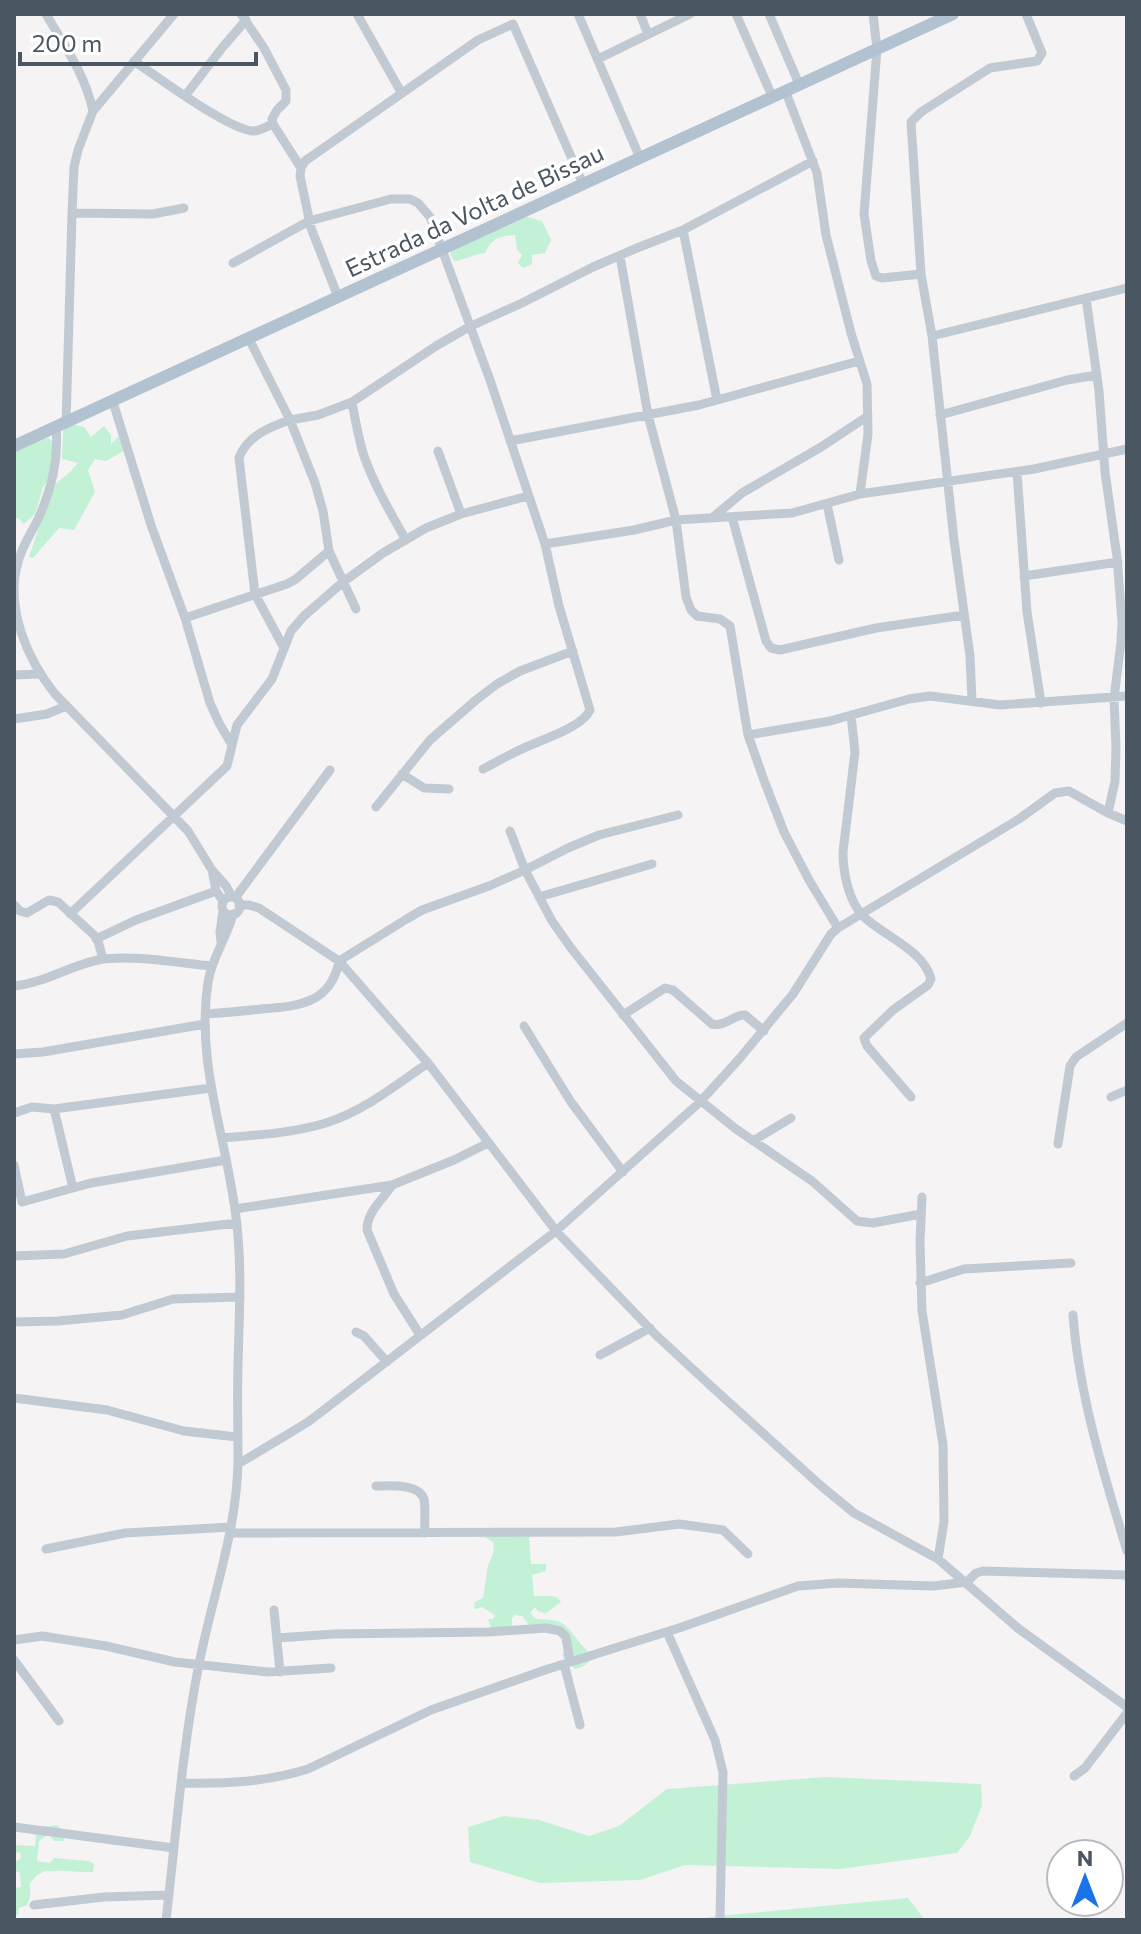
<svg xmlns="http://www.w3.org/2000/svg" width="1141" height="1934" viewBox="0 0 1141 1934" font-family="Commissioner,sans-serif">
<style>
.green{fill:#c3f1d5}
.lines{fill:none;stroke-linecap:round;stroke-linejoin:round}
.minor{stroke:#c1cad2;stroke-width:9}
.major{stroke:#b3c2d1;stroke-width:12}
.labels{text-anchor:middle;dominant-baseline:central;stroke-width:7;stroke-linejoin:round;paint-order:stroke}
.street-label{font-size:24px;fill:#4a5661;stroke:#fff}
</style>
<rect width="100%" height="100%" fill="#f5f3f3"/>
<path class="green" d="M524 216 542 221 551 240 545 253 532 255V264L523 268 518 263 522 255 517 250 515 235C499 236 492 238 485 253 474 254 465 260 454 261L450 254 454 247Z
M73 422 75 425 84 427 91 437 104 426 111 435V444L121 434 129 437V448L106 461 95 459 88 470 95 492 74 530 59 528 33 558 29 557 53 486 69 473 78 463 62 459 63 430Z
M41 438H49L54 444 50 478 43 487 35 514 24 524 18 518 14 520V451Z
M502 1528 529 1536 531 1564H546V1571L532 1575 534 1596C542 1597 549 1595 557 1597L561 1602 546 1613 538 1611 535 1607 530 1613 536 1619C564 1620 563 1621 580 1643 585 1650 589 1651 591 1660L584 1666 575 1669 565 1661 562 1654 569 1647 560 1632 531 1628 522 1616 515 1615 512 1618V1625L508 1631H492L488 1619H493L495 1615 482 1607 477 1609 474 1608 475 1602 483 1598 488 1565 493 1554 494 1543 485 1537Z
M826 1777 981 1784 982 1805 970 1836 957 1853 840 1869 685 1865 640 1880 540 1883 470 1862 468 1827 504 1816 539 1820 589 1836 619 1826 667 1789Z
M57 1825 67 1834 63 1841H54L49 1834 39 1841 37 1861 50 1863 54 1858 89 1861 94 1864 93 1872C82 1873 76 1871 66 1871 58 1870 53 1872 45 1871L37 1875 30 1883V1897L27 1905 19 1908 18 1915H15L14 1888 21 1887 20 1873 14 1870V1863L21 1858 20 1852 14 1853V1845L35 1846 36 1832 42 1827Z
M908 1898 925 1920H701L709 1917Z"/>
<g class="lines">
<path class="minor" d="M46 14C65 47 85 74 93 111
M241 14 264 48 286 90V101L277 110 272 119 273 124 301 168
M357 14 401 92
M578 14 640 158
M640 14 648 34
M736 14 772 96
M769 14 799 84
M873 14 877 49 864 214 871 261 876 276 882 278 921 274
M1026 14 1042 53 1037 61 990 68 921 112 911 122 921 274 932 336 1127 288
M598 59 690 14
M134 61C156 76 233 133 255 131 261 130 268 126 273 124
M785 90 817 173 826 235 851 333 867 384 868 434 860 494
M185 96 222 48 246 20
M72 213 153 214 184 208
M683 230 813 161
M620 256 648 415 676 520 686 597 691 610 697 616 720 619 730 626 748 735 765 783 784 832 809 880 838 928
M233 263 309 221 391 199H410L418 203 430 217 490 380 545 544 559 606 590 710C583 727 541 740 524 748 510 754 497 762 483 769
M338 297 311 228 300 176 301 168 305 161 478 40 513 24 583 184
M932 336 954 540 970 656 972 701
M249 339 290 420C269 427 246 437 239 458L255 594 284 648
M113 402 151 525 185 618 210 703 219 723 232 745
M352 402C355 419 358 436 363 453 373 483 390 512 406 540
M940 415 1067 380 1097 375
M66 424 72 213 74 167 78 150 93 111 174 14
M56 427C59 459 52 488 39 517 32 532 22 546 18 562 5 608 27 659 55 694L188 831 212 870 216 891 223 901
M510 441 699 405 859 361
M438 451 461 514
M1017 472 1027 612 1041 703
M827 504 839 560
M732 517 766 641 771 648 780 650 876 628 964 615
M712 518 742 493 821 447 868 416
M545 544 634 530 676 520 792 513 860 494 1034 469 1127 449
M1024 576 1118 562
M356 609 329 551 323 511 315 483 290 420 318 415 352 402 436 346 469 327 522 303 593 267 637 248 683 230 717 400
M185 618 287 584 296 579 329 551
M14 675 39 674
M851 715 855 752 843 852C843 872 848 900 863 916 883 936 923 949 931 979L928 985 893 1010 864 1038 867 1046 911 1097
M14 719 47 714 66 706
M748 735 830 721 909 699 930 696 1000 705 1127 696
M402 774 424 788 449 789
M376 807 430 740 476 700 497 684 520 671 573 651
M1108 813 1127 821
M510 831 525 870 552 921 571 948 676 1081 736 1129 812 1181 857 1221 873 1223 921 1214
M212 870 226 886 232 897
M539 897 652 864
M222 906a9 9 0 1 1 18 0a9 9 0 1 1-18 0Z
M235 898 330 770
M14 905 20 911 27 913 49 900 58 902 94 935 98 941 103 959
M239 905H249L259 908 339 961 428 1063 556 1231 657 1336 712 1387 820 1485 854 1513 938 1559 1019 1629 1127 1707
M70 914 227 766 237 725 272 679 291 631 304 616 343 582 383 553 426 528 461 514 528 496
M96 939 136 920 216 891
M221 942 220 932 223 911
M14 986C44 983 69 966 98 960 131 954 178 963 212 966
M206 1014C224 1013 243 1011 262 1009 298 1006 331 1004 339 961L405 920 422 910 489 886 525 870 568 848 599 835 678 815
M623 1015 665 988 673 990 712 1024C726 1027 732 1015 745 1015L764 1031
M524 1026 571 1102 623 1172
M14 1054 43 1052 205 1024
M1111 1097 1127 1090
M14 1113 32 1107 54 1109
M222 1138C257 1135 293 1133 326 1123 364 1111 396 1085 428 1063
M753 1141 791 1118
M1058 1144 1070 1066 1076 1057 1127 1023
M14 1165 22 1202 91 1183 226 1160
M392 1185C383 1200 367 1211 367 1230L394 1294 420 1335
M73 1188 54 1109 211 1088
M922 1197 920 1242 922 1311 943 1445 944 1522 938 1559
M235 1209 392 1185 454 1160 488 1143
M14 1256 64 1254 127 1236 237 1223
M920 1283 964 1269 1071 1263
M1073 1315C1079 1395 1104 1475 1127 1551
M14 1322 58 1321 122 1315 173 1299 240 1297
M356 1332 364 1336 387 1362
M600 1355 650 1328
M14 1398 107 1410 184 1431 237 1437
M238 1464 308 1422 329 1406 556 1231 700 1102 740 1058 793 994 831 934 838 928 1019 819 1055 793 1069 791 1108 813 1115 781 1116 747 1114 698 1121 642 1122 622 1117 557 1105 472 1099 391 1086 298
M376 1486C389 1486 419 1483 424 1499 426 1509 424 1523 425 1533
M230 1533 616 1532 679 1524 723 1530 748 1554
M46 1549 125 1533 231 1527
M274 1610 280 1672
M667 1632 715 1740 723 1772 720 1920
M277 1638 334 1634 488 1632 546 1628 560 1631 566 1637 570 1662
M14 1640 42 1636 106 1646 175 1662 268 1672 331 1668
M14 1660 59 1721
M564 1664 580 1725
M1074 1776 1085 1768 1127 1713
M182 1783C226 1784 266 1782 308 1769L431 1710 545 1670 682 1627 798 1586 838 1583 933 1586 967 1582 976 1573 983 1571 1127 1575
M14 1827 174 1848
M34 1905 104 1897 169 1895
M166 1920C176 1836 182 1751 198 1669 211 1600 237 1532 238 1461 238 1429 237 1397 238 1365 239 1319 242 1272 237 1226 229 1142 195 1068 208 982 212 957 227 938 233 914"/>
<path class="major" d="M14 446 953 14"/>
</g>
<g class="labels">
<g class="street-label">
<text transform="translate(474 210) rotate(-25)">Estrada da Volta de Bissau</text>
</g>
</g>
<rect width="1141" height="1934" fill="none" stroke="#4a5661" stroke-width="32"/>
<g transform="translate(1085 1878)"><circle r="38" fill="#ffffff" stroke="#b7bbc0" stroke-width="2"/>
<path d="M0-6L14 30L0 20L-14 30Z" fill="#1a73e8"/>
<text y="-12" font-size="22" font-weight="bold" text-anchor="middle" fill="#4a5661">N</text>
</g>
<path d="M20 52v12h236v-12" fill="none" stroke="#4a5661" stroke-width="4"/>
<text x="32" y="52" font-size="24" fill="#4a5661" stroke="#ffffff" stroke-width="6" paint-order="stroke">200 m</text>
</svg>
